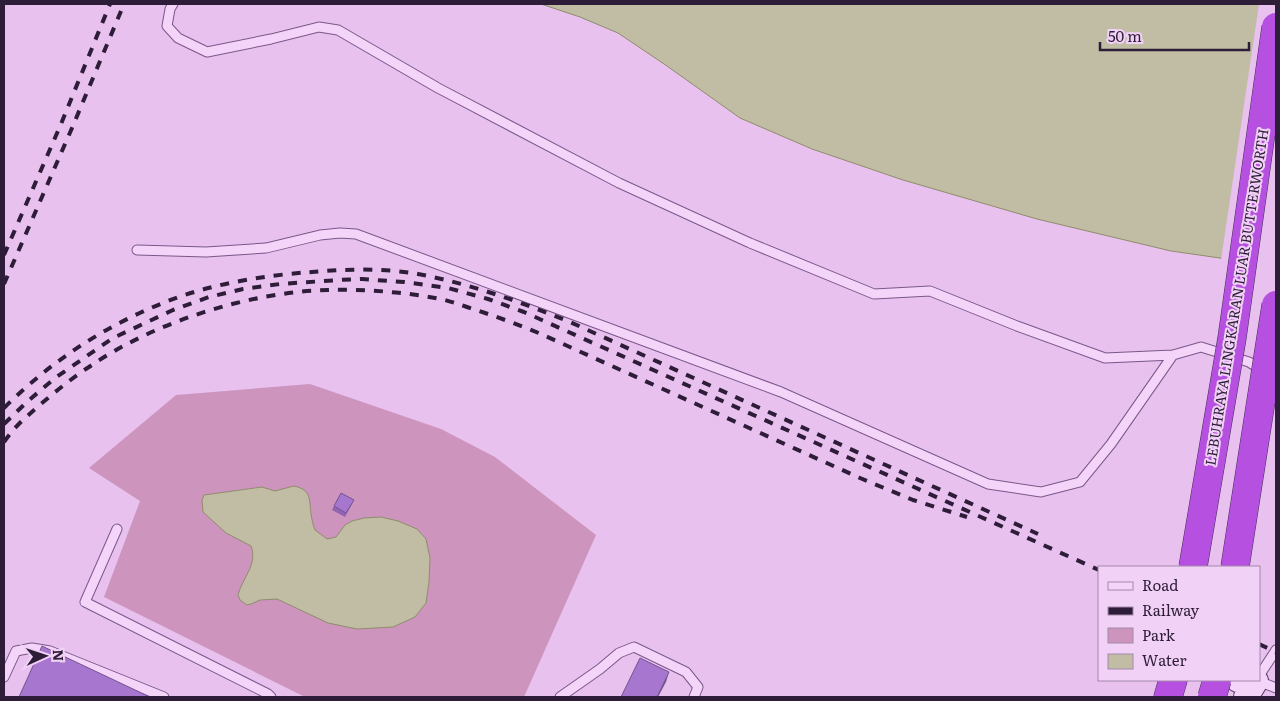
<svg xmlns="http://www.w3.org/2000/svg" width="1280" height="701" viewBox="0 0 1280 701" font-family="Literata,serif">
<style>
.green{fill:#cd95be}
.water{fill:#c1bda4;stroke:#8f8c6b}
.pier{fill:#e8c1ef}
.lines{fill:none;stroke-linecap:round;stroke-linejoin:round}
.lane-casing{stroke:#795889;stroke-width:11}
.secondary-casing{stroke:#5a3c6b;stroke-width:26}
.highway-casing{stroke:#462d56;stroke-width:29}
.lane{stroke:#f4d5f9;stroke-width:9}
.secondary{stroke:#f4d5f9;stroke-width:24}
.highway{stroke:#b650e1;stroke-width:28}
.rail{stroke:#2e1d38;stroke-width:4;stroke-dasharray:9 9;stroke-linecap:butt}
.highway-bridge-casing{stroke:#462d56;stroke-width:29;stroke-linecap:butt}
.highway-bridge{stroke:#b650e1;stroke-width:28}
.wall{fill:#9065b1}
.shaded-wall{fill:#755390}
.building{fill:#a776ce;stroke:#755390}
.labels{text-anchor:middle;dominant-baseline:central;stroke-width:4;stroke-linejoin:round;paint-order:stroke}
.street-label{font-size:14px;fill:#2e1d38;stroke:#f1d1f6}
</style>
<rect width="100%" height="100%" fill="#e8c1ef"/>
<path class="green" d="M310 384 441 429 495 457 596 535 524 697H305L104 597 140 501 89 468 176 395Z"/>
<path class="water" d="M541 4H1276V266L1171 251 1037 219 903 180 812 149 740 118 667 66 618 33 580 17Z
M294 486C312 490 309 500 311 514 312 520 313 525 315 530L327 539 336 537 345 525 352 521 364 518 381 517 398 521 417 529 426 539 430 558 429 582 426 603 415 617 393 627 357 629 328 623 277 599 260 600 251 604 247 605 240 600 238 595C242 579 258 564 251 546L226 533 203 512 202 500 204 495 262 487 275 491 290 487Z"/>
<path class="pier" d="M1259 4H1276V268L1221 260Z"/>
<g class="lines">
<defs>
<path id="lane" d="M173 4 170 9 167 26 178 38 207 52 271 39 319 27 338 30 438 88 619 183 750 243 874 294 930 291 1017 326 1105 358 1173 355 1201 347 1249 362 1263 371
M137 250 206 252 266 248 320 235 340 233 356 234 781 392 988 484 1041 492 1080 482 1111 444 1173 355
M117 529 85 602 268 694 271 697
M1259 676 1276 650
M4 677 16 651 32 648 50 651 164 697
M1258 681 1276 688
M560 697 600 669 619 653 634 647 686 672 698 687 694 697"/>
<path id="secondary" d="M1238 680 1256 681 1246 697"/>
<path id="highway" d="M1168 697 1173 680"/>
</defs>
<use href="#lane" class="lane-casing"/>
<use href="#secondary" class="secondary-casing"/>
<use href="#highway" class="highway-casing"/>
<use href="#lane" class="lane"/>
<use href="#secondary" class="secondary"/>
<use href="#highway" class="highway"/>
<path class="rail" d="M4 255 61 124 110 4
M4 284 72 128 124 4
M4 408C51 361 106 325 168 301 211 284 266 275 312 272 347 269 384 268 418 274 471 284 521 302 570 322L1038 534
M4 424 28 401 55 378 113 338 173 310 209 297 243 289 280 284 339 280 362 279 404 282 448 288 488 299 524 312 1099 570
M4 442C10 434 16 426 24 419 44 401 66 382 89 367 154 322 249 292 328 290 365 289 404 292 441 299 450 301 458 304 467 307 492 315 517 324 541 334L860 478 913 500 967 517
M1259 644 1276 652"/>
<defs>
<path id="highway-bridge" d="M1193 567 1232 338 1276 27
M1235 567 1276 305
M1212 697 1217 680"/>
</defs>
<use href="#highway-bridge" class="highway-bridge-casing"/>
<use href="#highway-bridge" class="highway-bridge"/>
</g>
<path class="wall" d="M352 504 345 517 332 510 334 506Z"/>
<path class="shaded-wall" d="M669 672 666 682 658 697H657Z"/>
<path class="building" d="M341 493 354 500 346 513 334 506Z
M42 646 150 697H19Z
M640 658 669 672 657 697H621Z"/>
<g class="labels">
<g class="street-label">
<text transform="translate(1236 297) rotate(-81)">LEBUHRAYA LINGKARAN LUAR BUTTERWORTH</text>
</g>
</g>
<rect width="1280" height="701" fill="none" stroke="#2e1d38" stroke-width="10"/>
<rect x="1098" y="566" width="162" height="115" fill="#f1d1f6" stroke="#a389aa"/>
<rect x="1108" y="582" width="25" height="8" fill="#f4d5f9" stroke="#a389aa"/>
<text x="1142" y="591" font-size="15" fill="#2e1d38">Road</text>
<rect x="1108" y="607" width="25" height="8" fill="#2e1d38" stroke="#a389aa"/>
<text x="1142" y="616" font-size="15" fill="#2e1d38">Railway</text>
<rect x="1108" y="628" width="25" height="15" fill="#cd95be" stroke="#a389aa"/>
<text x="1142" y="641" font-size="15" fill="#2e1d38">Park</text>
<rect x="1108" y="654" width="25" height="15" fill="#c1bda4" stroke="#a389aa"/>
<text x="1142" y="666" font-size="15" fill="#2e1d38">Water</text>
<g transform="translate(45 656) rotate(87)" stroke="#f1d1f6" stroke-width="4" paint-order="stroke">
<path d="M0-4L9 19L0 12L-9 19Z" fill="#2e1d38"/>
<text y="-8" font-size="14" font-weight="bold" text-anchor="middle" fill="#2e1d38">N</text>
</g>
<path d="M1100 42v8h149v-8" fill="none" stroke="#2e1d38" stroke-width="2.5"/>
<text x="1108" y="42" font-size="15" fill="#2e1d38" stroke="#f1d1f6" stroke-width="4" paint-order="stroke">50 m</text>
</svg>
